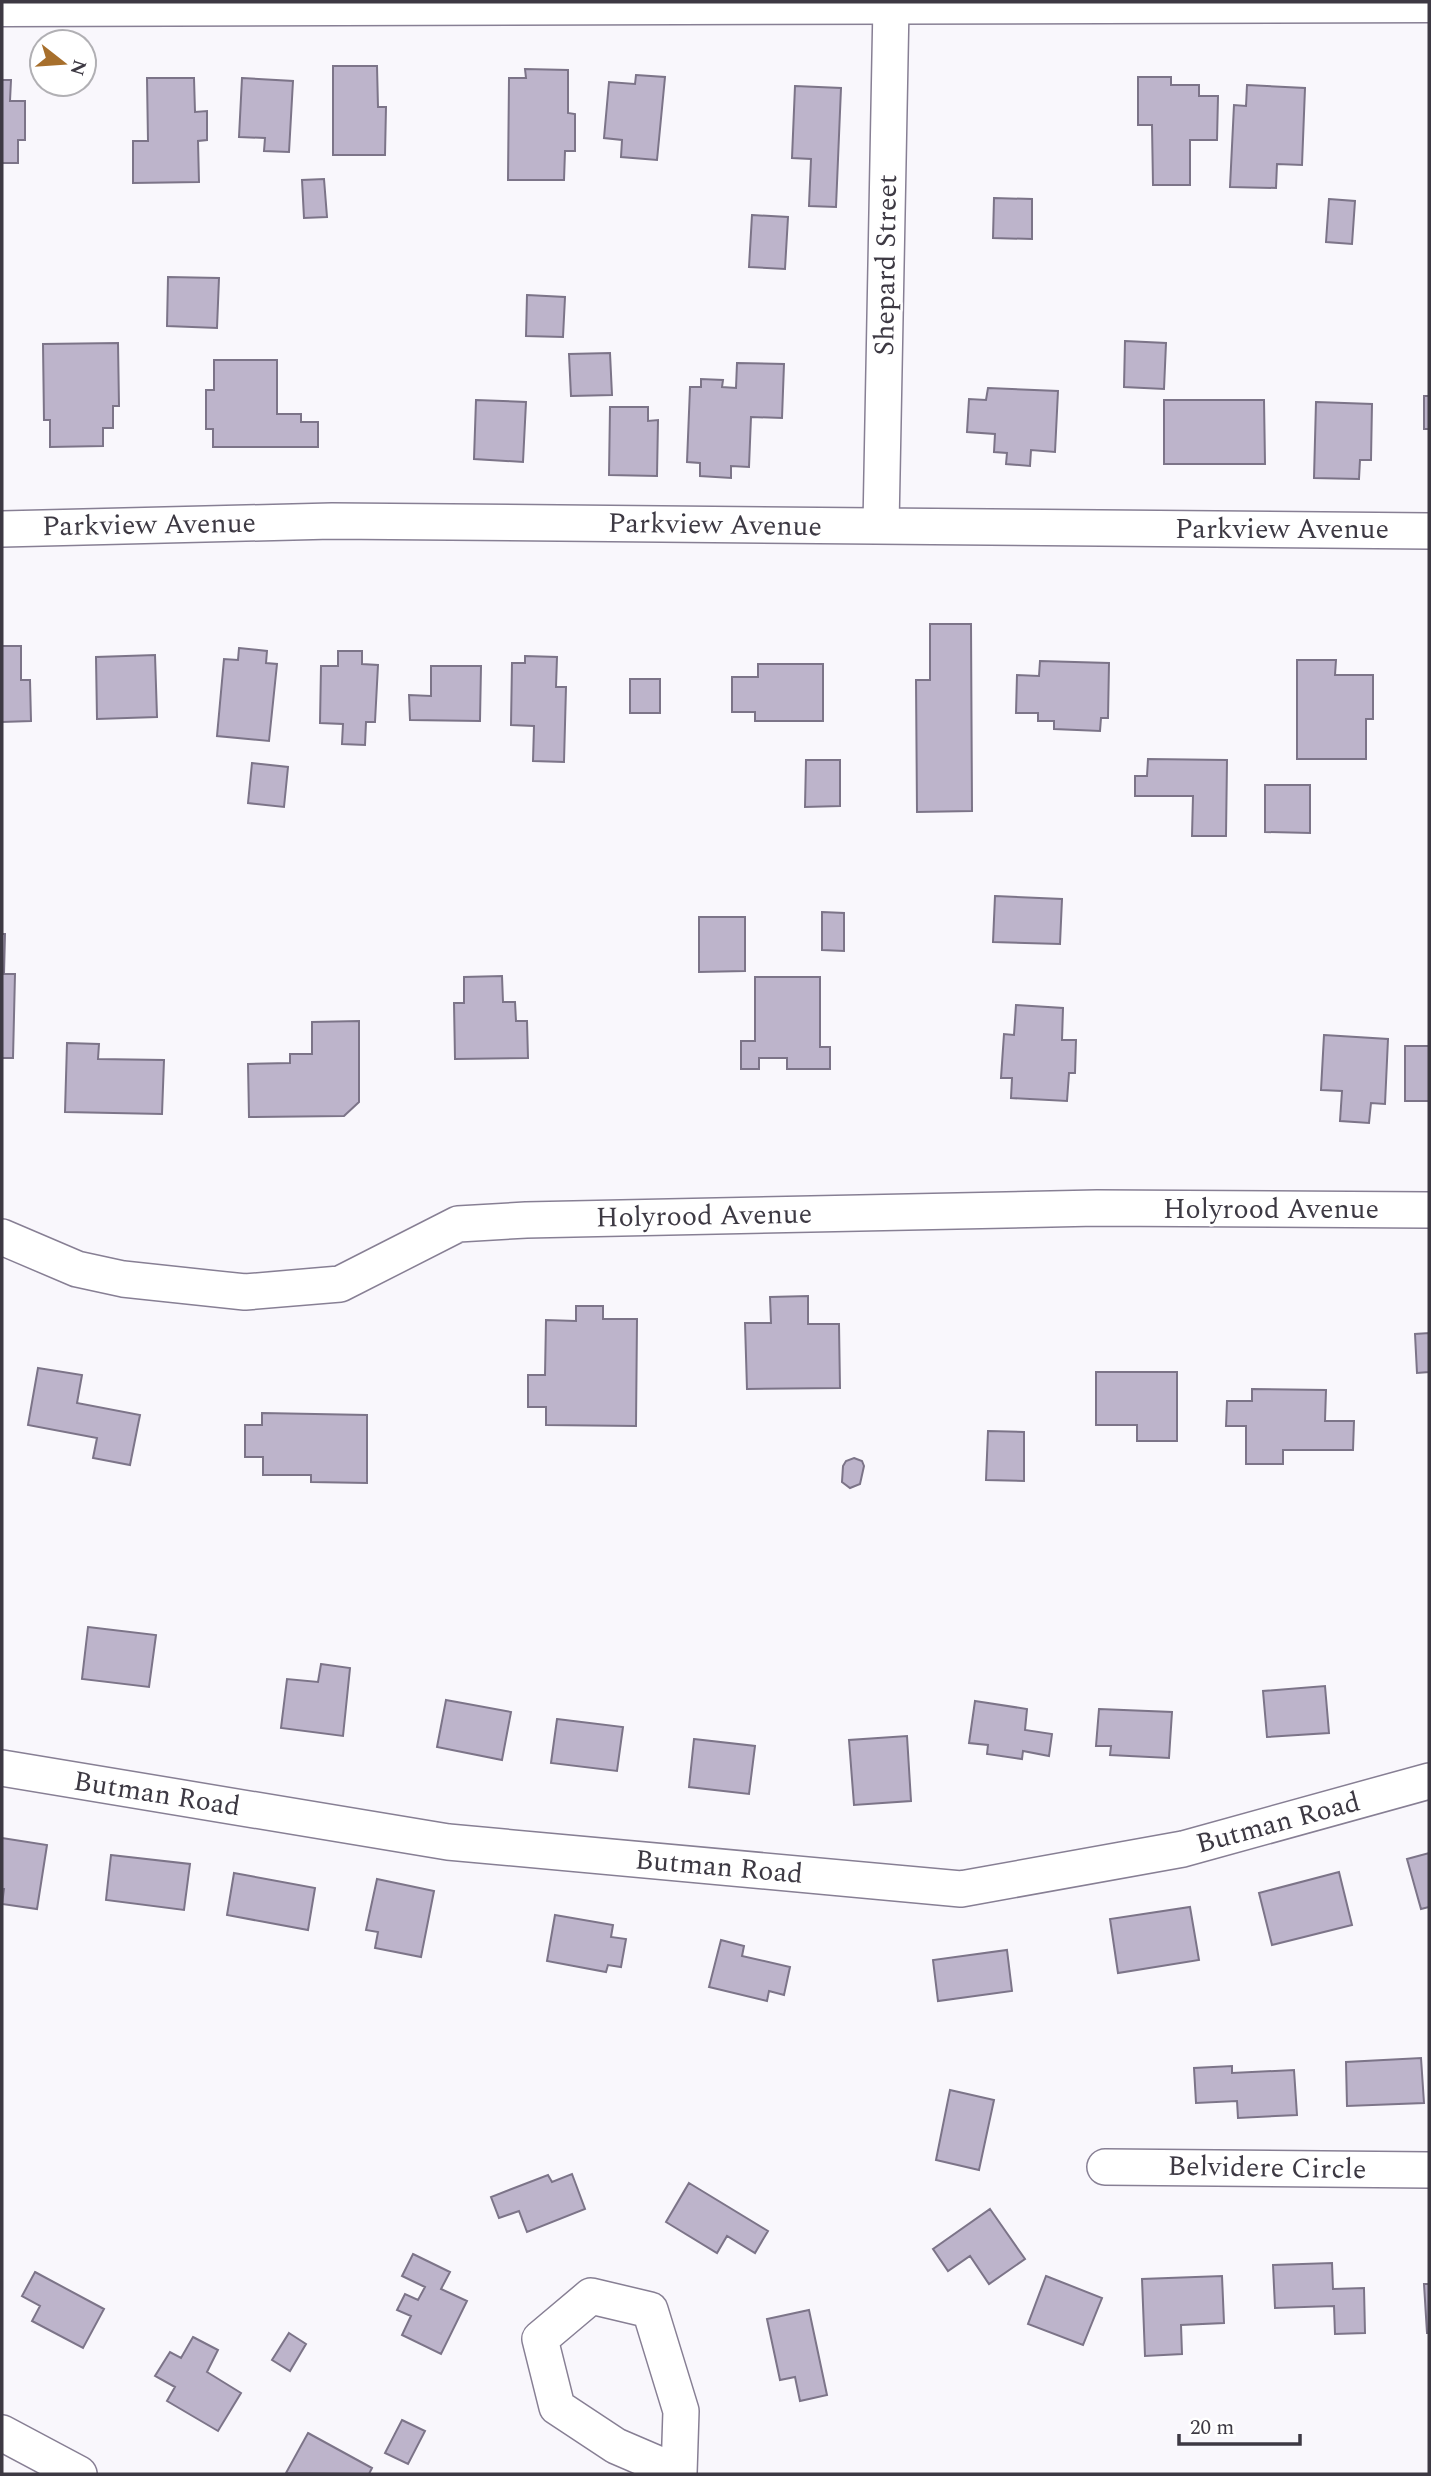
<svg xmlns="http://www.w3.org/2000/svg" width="1431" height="2476" viewBox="0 0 1431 2476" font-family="Spectral,serif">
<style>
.building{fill:#bdb4cb;stroke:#7c7488;stroke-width:2}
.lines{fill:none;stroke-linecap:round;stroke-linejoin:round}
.street-casing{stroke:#877f94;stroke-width:38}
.secondary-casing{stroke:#877f94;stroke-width:41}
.street{stroke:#fff;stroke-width:35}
.secondary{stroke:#fff;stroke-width:38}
.labels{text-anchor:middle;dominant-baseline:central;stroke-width:5;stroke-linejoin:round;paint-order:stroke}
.street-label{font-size:28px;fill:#3d3943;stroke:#fff}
</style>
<rect width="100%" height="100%" fill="#f9f7fc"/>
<path class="building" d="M333 66H377L378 107H386L385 155H333Z
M525 69 568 70V113L575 114V151H565L564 180H508L509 78H526Z
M636 75 665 77 657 160 621 157 622 140 604 138 609 82 635 84Z
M1138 77H1171V85H1199V96H1218L1217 140H1190V185H1153L1152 125H1138Z
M147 78H194L195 112 207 111V140L198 141 199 182 133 183V141H148Z
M242 78 293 81 289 152 264 151 265 138 239 137Z
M2 80H11L10 101H25V140H18V163H2Z
M1247 85 1305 88 1302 165 1277 164 1276 188 1230 187 1234 105 1246 106Z
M795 86 841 88 836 207 809 206 811 159 792 158Z
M324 179 327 217 304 218 302 180Z
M994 198 1032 199V239L993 238Z
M1329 199 1355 201 1352 244 1326 242Z
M752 215 788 217 785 269 749 267Z
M168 277 219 278 217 328 167 326Z
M527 295 565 297 563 337 526 336Z
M1125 341 1166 343 1164 389 1124 387Z
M118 343 119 406H113V428H103V446L50 447V420H44L43 344Z
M610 353 612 395 571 396 569 354Z
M214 360H277V414H301V422H318V447H213V429H206V390H214Z
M737 363 784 364 782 418 751 417 749 467 731 466V478L700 476V463L687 462 690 387H701V379L723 380 722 387 736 388Z
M988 388 1058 391 1055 452 1031 450 1030 466 1006 464 1007 453 994 452 995 434 967 432 969 399 986 400Z
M1424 396H1429V429H1424Z
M476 400 526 402 523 462 474 459Z
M1164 400H1264L1265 464H1164Z
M1316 402 1372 404 1371 460H1360L1359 479 1314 478Z
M610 407H648V421L658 420 657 476 609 475Z
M930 624H971L972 811 917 812 916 680H930Z
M2 646H21V680H30L31 721 2 722Z
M239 648 267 651 266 663 277 664 269 741 217 736 224 659 238 660Z
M338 651H362V664L378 665 375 722H366L365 745 342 744 343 724 320 723 321 666H338Z
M155 655 157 717 97 719 96 657Z
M525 656 557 657 556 687H566L564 762 533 761 534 726 511 725 512 663H525Z
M1297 660H1336L1335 675H1373V719H1366V759H1297Z
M1040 661 1109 663 1108 718H1101L1100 731 1054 729V721H1038V713H1016L1017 675 1039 676Z
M758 664H823V721H755V712H732V677H758Z
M431 666H481L480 721 410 720 409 695 431 696Z
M630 679H660V713H630Z
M1148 759 1227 760 1226 836H1192L1193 796H1135V776H1147Z
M806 760H840V806L805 807Z
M252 763 288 767 284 807 248 803Z
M1265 785H1310V833L1265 832Z
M995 896 1062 899 1060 944 993 942Z
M822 912 844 913V951L822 950Z
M699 917H745V971L699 972Z
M2 934H5L4 974H15L13 1058H2Z
M502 976 503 1002H515L516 1021H527L528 1058 455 1059 454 1003H464V977Z
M755 977H820V1047H830V1069H787V1058H759V1069H741V1041H755Z
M1016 1005 1063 1008 1062 1040H1076L1075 1073H1069L1067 1101 1011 1098 1012 1078H1001L1004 1034 1014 1035Z
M359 1021V1102L344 1116 249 1117 248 1064 290 1063V1054H312V1022Z
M1324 1035 1388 1039 1385 1104 1371 1103 1369 1123 1340 1121 1342 1091 1321 1090Z
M67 1043 99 1044 98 1059 164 1060 162 1114 65 1112Z
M1405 1046H1429V1101H1405Z
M808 1296V1324H839L840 1388 747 1389 745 1323H771L770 1297Z
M576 1306H603V1319H637L636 1426 546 1425V1407H528V1375H545L546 1320 576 1321Z
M1429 1333V1372L1417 1373 1415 1334Z
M38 1368 82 1375 77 1403 140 1415 130 1465 93 1458 97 1438 28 1425Z
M1096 1372H1177V1441H1137V1425H1096Z
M1252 1389 1326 1390 1325 1421H1354L1353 1450H1283V1464H1246V1426H1226L1227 1401H1252Z
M262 1413 367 1415V1483L311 1482V1475H263V1457H245V1425H262Z
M988 1431 1024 1432V1481L986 1480Z
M854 1458 862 1461 864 1466 860 1484 850 1488 842 1482 843 1466 846 1461Z
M88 1627 156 1635 149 1687 82 1679Z
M321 1664 350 1668 343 1736 281 1728 287 1679 318 1682Z
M1325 1686 1329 1733 1267 1737 1263 1691Z
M446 1700 511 1712 502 1760 437 1747Z
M975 1701 1027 1709 1025 1730 1052 1734 1049 1756 1023 1751 1022 1759 987 1754 988 1745 969 1743Z
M1099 1709 1172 1712 1169 1758 1110 1755 1111 1746H1096Z
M557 1719 623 1727 617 1771 551 1763Z
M907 1736 911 1801 854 1805 849 1740Z
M694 1739 755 1746 749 1794 689 1787Z
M2 1838 47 1845 37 1909 2 1904 4 1889H2Z
M1429 1853V1907L1421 1909 1407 1859Z
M111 1855 190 1864 184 1910 106 1900Z
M1339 1872 1352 1925 1272 1945 1259 1893Z
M234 1873 315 1888 308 1930 227 1915Z
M377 1879 434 1891 421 1957 375 1948 378 1932 366 1930Z
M1190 1907 1199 1960 1118 1973 1110 1919Z
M555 1915 613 1925 611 1937 626 1939 621 1967 608 1965 606 1972 547 1961Z
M721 1940 744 1946 742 1956 790 1967 784 1995 769 1991 767 2001 709 1987Z
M1007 1950 1012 1991 938 2001 933 1960Z
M1421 2058 1424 2103 1347 2106 1346 2062Z
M1232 2066V2073L1294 2070 1297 2115 1238 2118 1237 2101 1196 2103 1194 2068Z
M950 2090 994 2100 979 2170 936 2160Z
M572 2174 585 2209 527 2232 519 2211 499 2218 491 2197 548 2175 552 2182Z
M689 2183 768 2231 755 2253 727 2236 717 2253 666 2222Z
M990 2209 1025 2259 989 2284 970 2256 948 2271 933 2249Z
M413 2254 450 2272 441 2289 467 2301 441 2354 402 2335 411 2316 397 2310 405 2294 418 2300 425 2287 402 2276Z
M1332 2263 1333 2289 1364 2288 1365 2333 1335 2334 1334 2306 1275 2308 1273 2265Z
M35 2272 104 2309 83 2348 32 2321 40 2306 22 2296Z
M1046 2276 1102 2298 1083 2345 1028 2324Z
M1222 2276 1224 2323 1181 2325 1182 2354 1145 2356 1142 2279Z
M1424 2284H1429V2333H1427Z
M809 2310 827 2395 800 2401 795 2377 780 2380 767 2319Z
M289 2333 306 2344 290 2371 272 2360Z
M193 2337 218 2350 207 2372 241 2393 218 2431 167 2401 175 2387 155 2376 170 2352 181 2358Z
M402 2420 425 2431 408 2464 385 2453Z
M308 2433 372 2468 369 2474 286 2473Z"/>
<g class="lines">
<defs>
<path id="street" d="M881 526 891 5
M2 529 332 521 1429 531
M2 1237 77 1269 123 1279 245 1292 340 1284 458 1224 526 1220 1097 1208 1429 1210
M2 1768 448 1842 961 1889 1183 1849 1429 1781
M1105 2167 1429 2170
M591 2296 650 2310 681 2411 679 2473 616 2446 557 2407 540 2339Z
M2 2433 79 2474"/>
<path id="secondary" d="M2 7 1429 3"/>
</defs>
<use href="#street" class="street-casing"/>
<use href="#secondary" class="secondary-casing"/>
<use href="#street" class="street"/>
<use href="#secondary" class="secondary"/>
</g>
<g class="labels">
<g class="street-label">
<text transform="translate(886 265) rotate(-89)">Shepard Street</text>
<text transform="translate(149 525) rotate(-1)">Parkview Avenue</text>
<text transform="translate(715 525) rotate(1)">Parkview Avenue</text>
<text x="1282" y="529">Parkview Avenue</text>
<text x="1271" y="1209">Holyrood Avenue</text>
<text transform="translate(704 1216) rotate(-1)">Holyrood Avenue</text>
<text transform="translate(157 1794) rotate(9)">Butman Road</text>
<text transform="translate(1278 1823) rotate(-15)">Butman Road</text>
<text transform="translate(719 1867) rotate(5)">Butman Road</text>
<text transform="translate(1267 2168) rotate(1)">Belvidere Circle</text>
</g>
</g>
<rect width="1431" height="2476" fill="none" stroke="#3d3943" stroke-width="7"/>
<g transform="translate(63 63) rotate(107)"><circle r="33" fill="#ffffff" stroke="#b1b0b4" stroke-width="2"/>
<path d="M0-5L12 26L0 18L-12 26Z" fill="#a76f2c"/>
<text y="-10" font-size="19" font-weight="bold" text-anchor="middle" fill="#3d3943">N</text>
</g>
<path d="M1179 2434v10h121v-10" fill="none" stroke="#3d3943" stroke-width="3.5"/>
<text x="1190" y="2434" font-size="21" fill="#3d3943" stroke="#ffffff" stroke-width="5" paint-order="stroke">20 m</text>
</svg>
